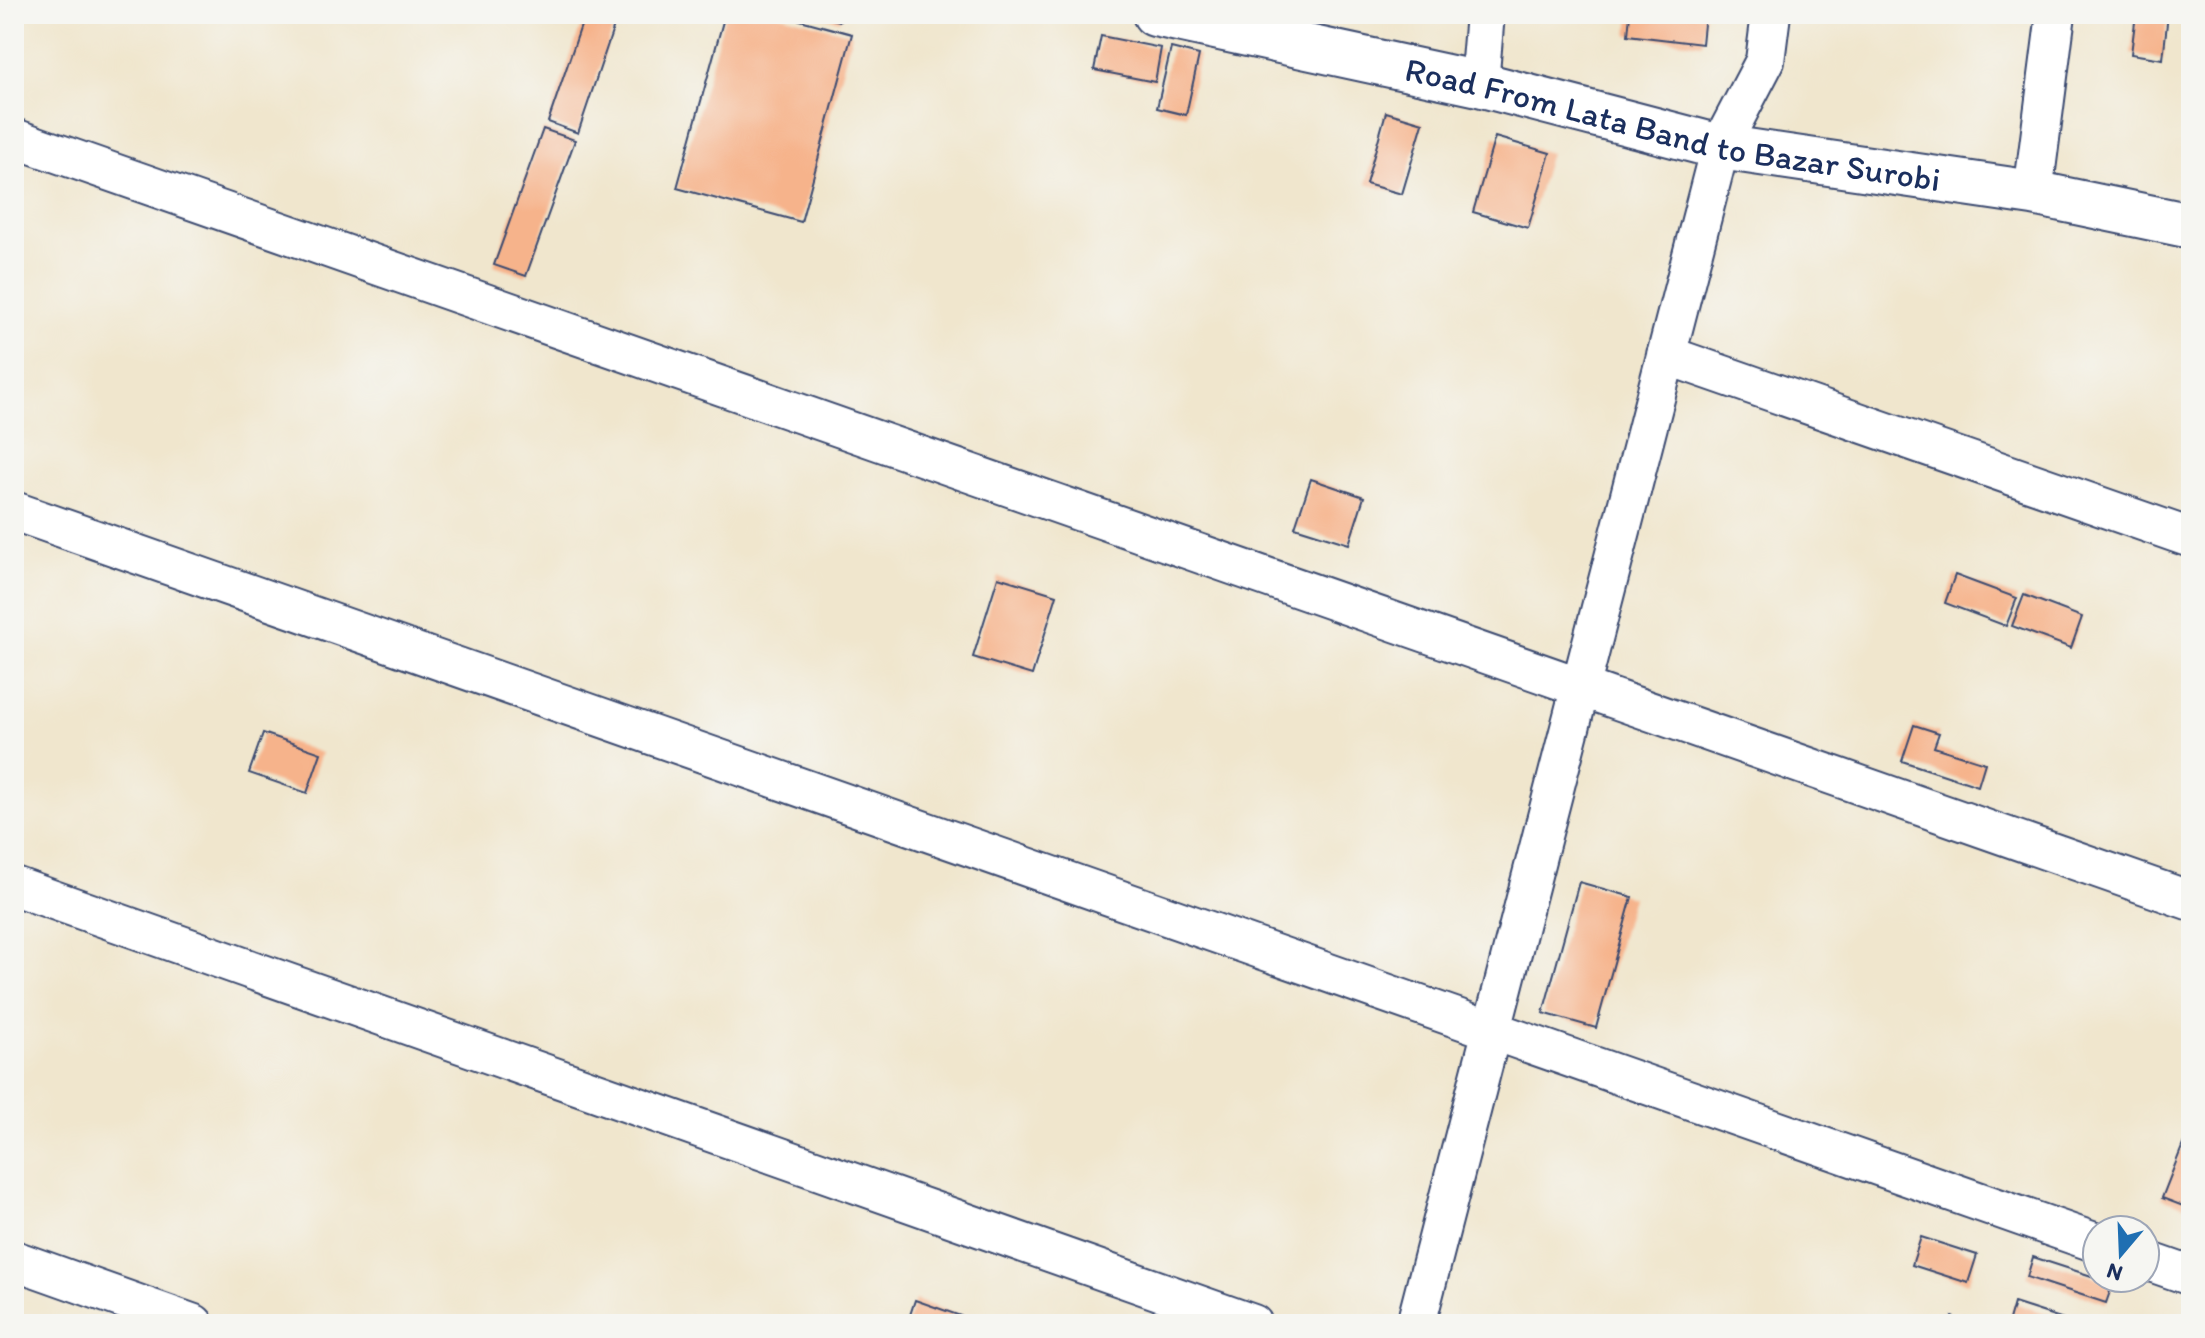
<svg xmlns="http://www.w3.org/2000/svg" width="2205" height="1338" viewBox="0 0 2205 1338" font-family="Itim,sans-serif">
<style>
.building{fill:#f6b38b}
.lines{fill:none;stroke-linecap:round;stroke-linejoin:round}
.minor-casing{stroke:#3b4a6f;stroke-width:42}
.major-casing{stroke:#3b4a6f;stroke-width:48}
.minor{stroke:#fff;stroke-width:38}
.major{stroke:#fff;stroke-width:44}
.labels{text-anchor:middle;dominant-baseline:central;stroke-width:6;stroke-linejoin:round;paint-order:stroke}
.street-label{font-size:34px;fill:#1b2f5e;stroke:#f6f6f2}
</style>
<rect width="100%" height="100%" fill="#f6f6f2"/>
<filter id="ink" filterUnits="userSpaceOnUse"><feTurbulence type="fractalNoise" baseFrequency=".0125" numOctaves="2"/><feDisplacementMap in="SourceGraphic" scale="16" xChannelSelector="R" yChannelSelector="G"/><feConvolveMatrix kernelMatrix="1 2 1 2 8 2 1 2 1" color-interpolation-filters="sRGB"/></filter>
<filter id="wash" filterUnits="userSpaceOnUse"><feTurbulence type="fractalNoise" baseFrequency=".006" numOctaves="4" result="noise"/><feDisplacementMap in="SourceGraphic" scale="32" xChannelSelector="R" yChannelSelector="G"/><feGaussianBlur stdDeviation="1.8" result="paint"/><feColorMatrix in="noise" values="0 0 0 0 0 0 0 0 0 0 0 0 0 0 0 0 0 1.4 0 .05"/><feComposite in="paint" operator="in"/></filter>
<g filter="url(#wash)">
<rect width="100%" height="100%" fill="#f0e6cd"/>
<g id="blocks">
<path class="building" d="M585 14H618L578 133 548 122Z
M725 14H778L852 34 801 222 677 188Z
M812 14H842L840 21Z
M1630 14H1705L1702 44 1628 35Z
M2136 14H2168L2163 59 2131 54Z
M1101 36 1161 48 1155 82 1094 70Z
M1171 48 1199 55 1186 115 1157 108Z
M1386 112 1423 123 1402 194 1366 184Z
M543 129 575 140 526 276 494 265Z
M1495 137 1550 153 1528 228 1473 212Z
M1311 479 1364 497 1349 544 1295 527Z
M1955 575 2017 598 2006 626 1945 603Z
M998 577 1057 595 1032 675 973 657Z
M2024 595 2082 617 2071 648 2012 626Z
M1914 725 1939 733 1934 747 1985 763 1978 786 1902 761Z
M263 733 321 753 307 793 249 773Z
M1579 882 1632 897 1596 1028 1543 1013Z
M2191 1124V1209L2162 1198Z
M1921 1237 1977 1255 1968 1283 1912 1265Z
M2033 1257 2113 1283 2106 1303 2027 1277Z
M915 1300 975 1321 974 1324H907Z
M2014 1303 2076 1323V1324H2008Z
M1952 1317 1971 1324H1949Z"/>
</g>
</g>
<g filter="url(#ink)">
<use href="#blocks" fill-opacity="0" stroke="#3b4a6f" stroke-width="2"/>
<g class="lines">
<defs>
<path id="minor" d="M1479 84 1485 14
M14 138 2191 901
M2033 193 2056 14
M1666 355 2191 538
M14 511 2097 1243
M14 886 1253 1324
M14 1260 194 1324
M2145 1260 2191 1276
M1416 1324 1720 147 1765 61 1771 14"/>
<g id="major">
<path id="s1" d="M1155 14 1479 84 1720 147 2033 193 2191 226"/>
</g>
</defs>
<use href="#minor" class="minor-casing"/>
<use href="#major" class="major-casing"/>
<use href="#minor" class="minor"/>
<use href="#major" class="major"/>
</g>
</g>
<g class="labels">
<g class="street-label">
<text stroke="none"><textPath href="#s1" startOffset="530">Road From Lata Band to Bazar Surobi</textPath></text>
</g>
</g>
<rect width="2205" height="1338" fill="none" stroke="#f6f6f2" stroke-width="48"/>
<g transform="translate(2121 1254) rotate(199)"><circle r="38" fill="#f6f6f2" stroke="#9ea6b7" stroke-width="2"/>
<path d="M0-6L14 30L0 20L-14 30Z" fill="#1f6fb2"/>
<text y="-12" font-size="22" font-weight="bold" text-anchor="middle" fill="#1b2f5e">N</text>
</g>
</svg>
